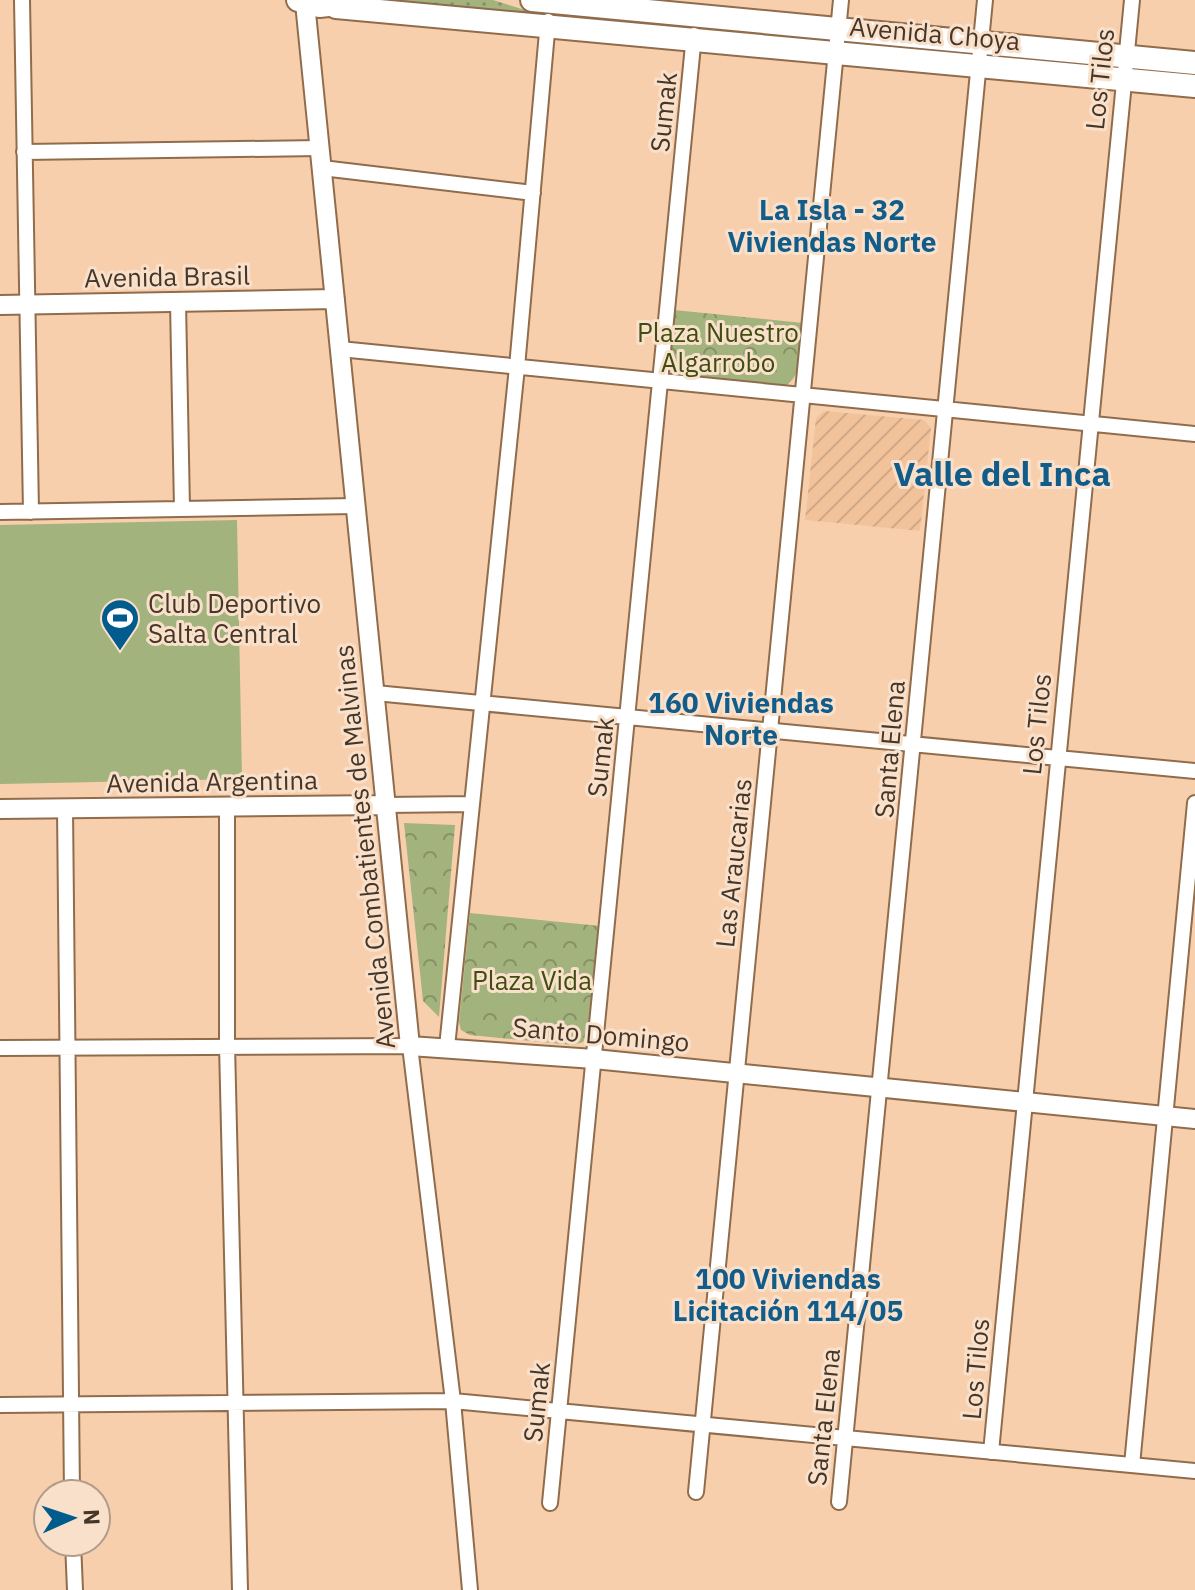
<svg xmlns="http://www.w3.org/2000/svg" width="1195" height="1590" viewBox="0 0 1195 1590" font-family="'IBM Plex Sans',sans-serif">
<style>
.industrial{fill:url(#industrial-furrows)}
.grass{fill:url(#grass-dots)}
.park{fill:url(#park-crowns)}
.pitch{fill:#a2b37d}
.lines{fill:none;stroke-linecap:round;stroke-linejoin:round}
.minor-casing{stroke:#906c4c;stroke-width:18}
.tertiary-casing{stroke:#906c4c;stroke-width:22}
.secondary-casing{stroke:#906c4c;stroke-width:26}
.minor{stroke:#fff;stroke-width:14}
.tertiary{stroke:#fff;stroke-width:18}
.secondary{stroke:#fff;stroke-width:22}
.labels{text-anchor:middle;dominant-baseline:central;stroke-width:6;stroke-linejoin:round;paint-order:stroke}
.street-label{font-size:26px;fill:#463628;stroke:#f9e0cb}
.park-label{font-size:26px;fill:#3f4e10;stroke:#f9e0cb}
.poi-label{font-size:26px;fill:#463628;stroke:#f9e0cb;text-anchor:start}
.neighbourhood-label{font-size:28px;font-weight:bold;fill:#125c89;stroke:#f9e0cb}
.district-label{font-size:34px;font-weight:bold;fill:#125c89;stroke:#f9e0cb}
</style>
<defs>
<pattern id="industrial-furrows" width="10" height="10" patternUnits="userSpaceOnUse" patternTransform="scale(2)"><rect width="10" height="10" fill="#f2c39b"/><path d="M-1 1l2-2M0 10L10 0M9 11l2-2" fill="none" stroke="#d1a886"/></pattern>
<pattern id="grass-dots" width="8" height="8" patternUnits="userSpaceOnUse" patternTransform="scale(2)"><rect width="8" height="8" fill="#a2b37d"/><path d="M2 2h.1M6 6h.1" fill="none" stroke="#869266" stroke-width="1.8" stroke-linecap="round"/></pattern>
<pattern id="park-crowns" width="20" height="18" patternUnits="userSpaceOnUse" patternTransform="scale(2)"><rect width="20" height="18" fill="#a2b37d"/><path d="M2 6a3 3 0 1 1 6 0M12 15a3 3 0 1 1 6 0" fill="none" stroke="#869266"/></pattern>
</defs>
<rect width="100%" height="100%" fill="#f8cfad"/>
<path class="industrial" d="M824 411 924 420 931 428 920 531 805 520 816 418Z"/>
<path class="grass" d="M384 0H493L525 10V13Z"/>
<path class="park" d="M674 310 803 323C801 342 804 378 784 386L672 373 669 365Z
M404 823 455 825 439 1017 423 1001Z
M470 913 600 926 587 1035 583 1042 573 1045 470 1035 461 1030 459 1022Z"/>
<path class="pitch" d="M237 520 242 779 0 784V525Z
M484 965 547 994 531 1030 468 1001Z"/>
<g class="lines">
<defs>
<path id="minor" d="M22 0 31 512
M24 152 320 148
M322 168 533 193
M178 302 182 509
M340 349 1195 434
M0 512 355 506
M375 693 1195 771
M385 805 472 804
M227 807V1045L240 1590
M65 808 72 1494
M447 1047 517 367 548 21
M0 1048 410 1046 453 1401 470 1590
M0 1405 453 1401 1195 1471
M991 1452 1132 0
M1132 1465 1195 803
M696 1492 841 0
M839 1502 985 0
M550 1503 694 35
M73 1542 75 1590"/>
<path id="tertiary" d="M305 3 410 1046 594 1059 1195 1119
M0 305 335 299
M0 809 385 805"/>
<path id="secondary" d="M298 0 319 6 347 3
M532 0 1195 63
M336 7 1195 86"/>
</defs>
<use href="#minor" class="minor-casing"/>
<use href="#tertiary" class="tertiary-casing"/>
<use href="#secondary" class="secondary-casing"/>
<use href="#minor" class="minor"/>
<use href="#tertiary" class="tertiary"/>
<use href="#secondary" class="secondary"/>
</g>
<defs>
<symbol id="stadium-pin" viewBox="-11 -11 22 30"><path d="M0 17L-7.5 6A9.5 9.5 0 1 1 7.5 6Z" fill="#015c8d" stroke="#f9e0cb"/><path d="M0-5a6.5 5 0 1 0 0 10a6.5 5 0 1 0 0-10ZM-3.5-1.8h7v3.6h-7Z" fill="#fff"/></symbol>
</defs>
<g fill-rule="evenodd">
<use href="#stadium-pin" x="98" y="596" width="44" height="60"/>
</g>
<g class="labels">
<g class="street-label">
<text transform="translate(935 33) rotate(5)">Avenida Choya</text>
<text transform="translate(1099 79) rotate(-84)">Los Tilos</text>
<text transform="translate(663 112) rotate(-84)">Sumak</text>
<text transform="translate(167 276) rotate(-1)">Avenida Brasil</text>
<text transform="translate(1036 724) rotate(-84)">Los Tilos</text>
<text transform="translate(889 749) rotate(-85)">Santa Elena</text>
<text transform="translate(600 757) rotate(-84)">Sumak</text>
<text transform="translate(212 781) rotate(-1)">Avenida Argentina</text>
<text transform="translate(364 847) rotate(-96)">Avenida Combatientes de Malvinas</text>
<text transform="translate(733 863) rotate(-84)">Las Araucarias</text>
<text transform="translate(601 1034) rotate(5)">Santo Domingo</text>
<text transform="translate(975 1369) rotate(-85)">Los Tilos</text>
<text transform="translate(536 1402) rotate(-84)">Sumak</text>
<text transform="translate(823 1417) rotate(-84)">Santa Elena</text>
</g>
<g class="park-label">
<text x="718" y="332">Plaza Nuestro<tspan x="718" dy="30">Algarrobo</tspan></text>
<text x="532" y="980">Plaza Vida</text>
</g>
<g class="poi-label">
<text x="148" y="603">Club Deportivo<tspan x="148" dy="30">Salta Central</tspan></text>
</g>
<g class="neighbourhood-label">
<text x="832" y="209">La Isla - 32<tspan x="832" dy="32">Viviendas Norte</tspan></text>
<text x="741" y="702">160 Viviendas<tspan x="741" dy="32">Norte</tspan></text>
<text x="788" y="1278">100 Viviendas<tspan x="788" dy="32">Licitación 114/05</tspan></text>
</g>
<g class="district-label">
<text x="1002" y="473">Valle del Inca</text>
</g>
</g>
<g transform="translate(72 1518) rotate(87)"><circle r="38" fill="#f9e0cb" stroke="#b19c8a" stroke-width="2"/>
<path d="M0-6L14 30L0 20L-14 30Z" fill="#015c8d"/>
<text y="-12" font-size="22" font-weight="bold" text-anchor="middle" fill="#463628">N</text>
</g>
</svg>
